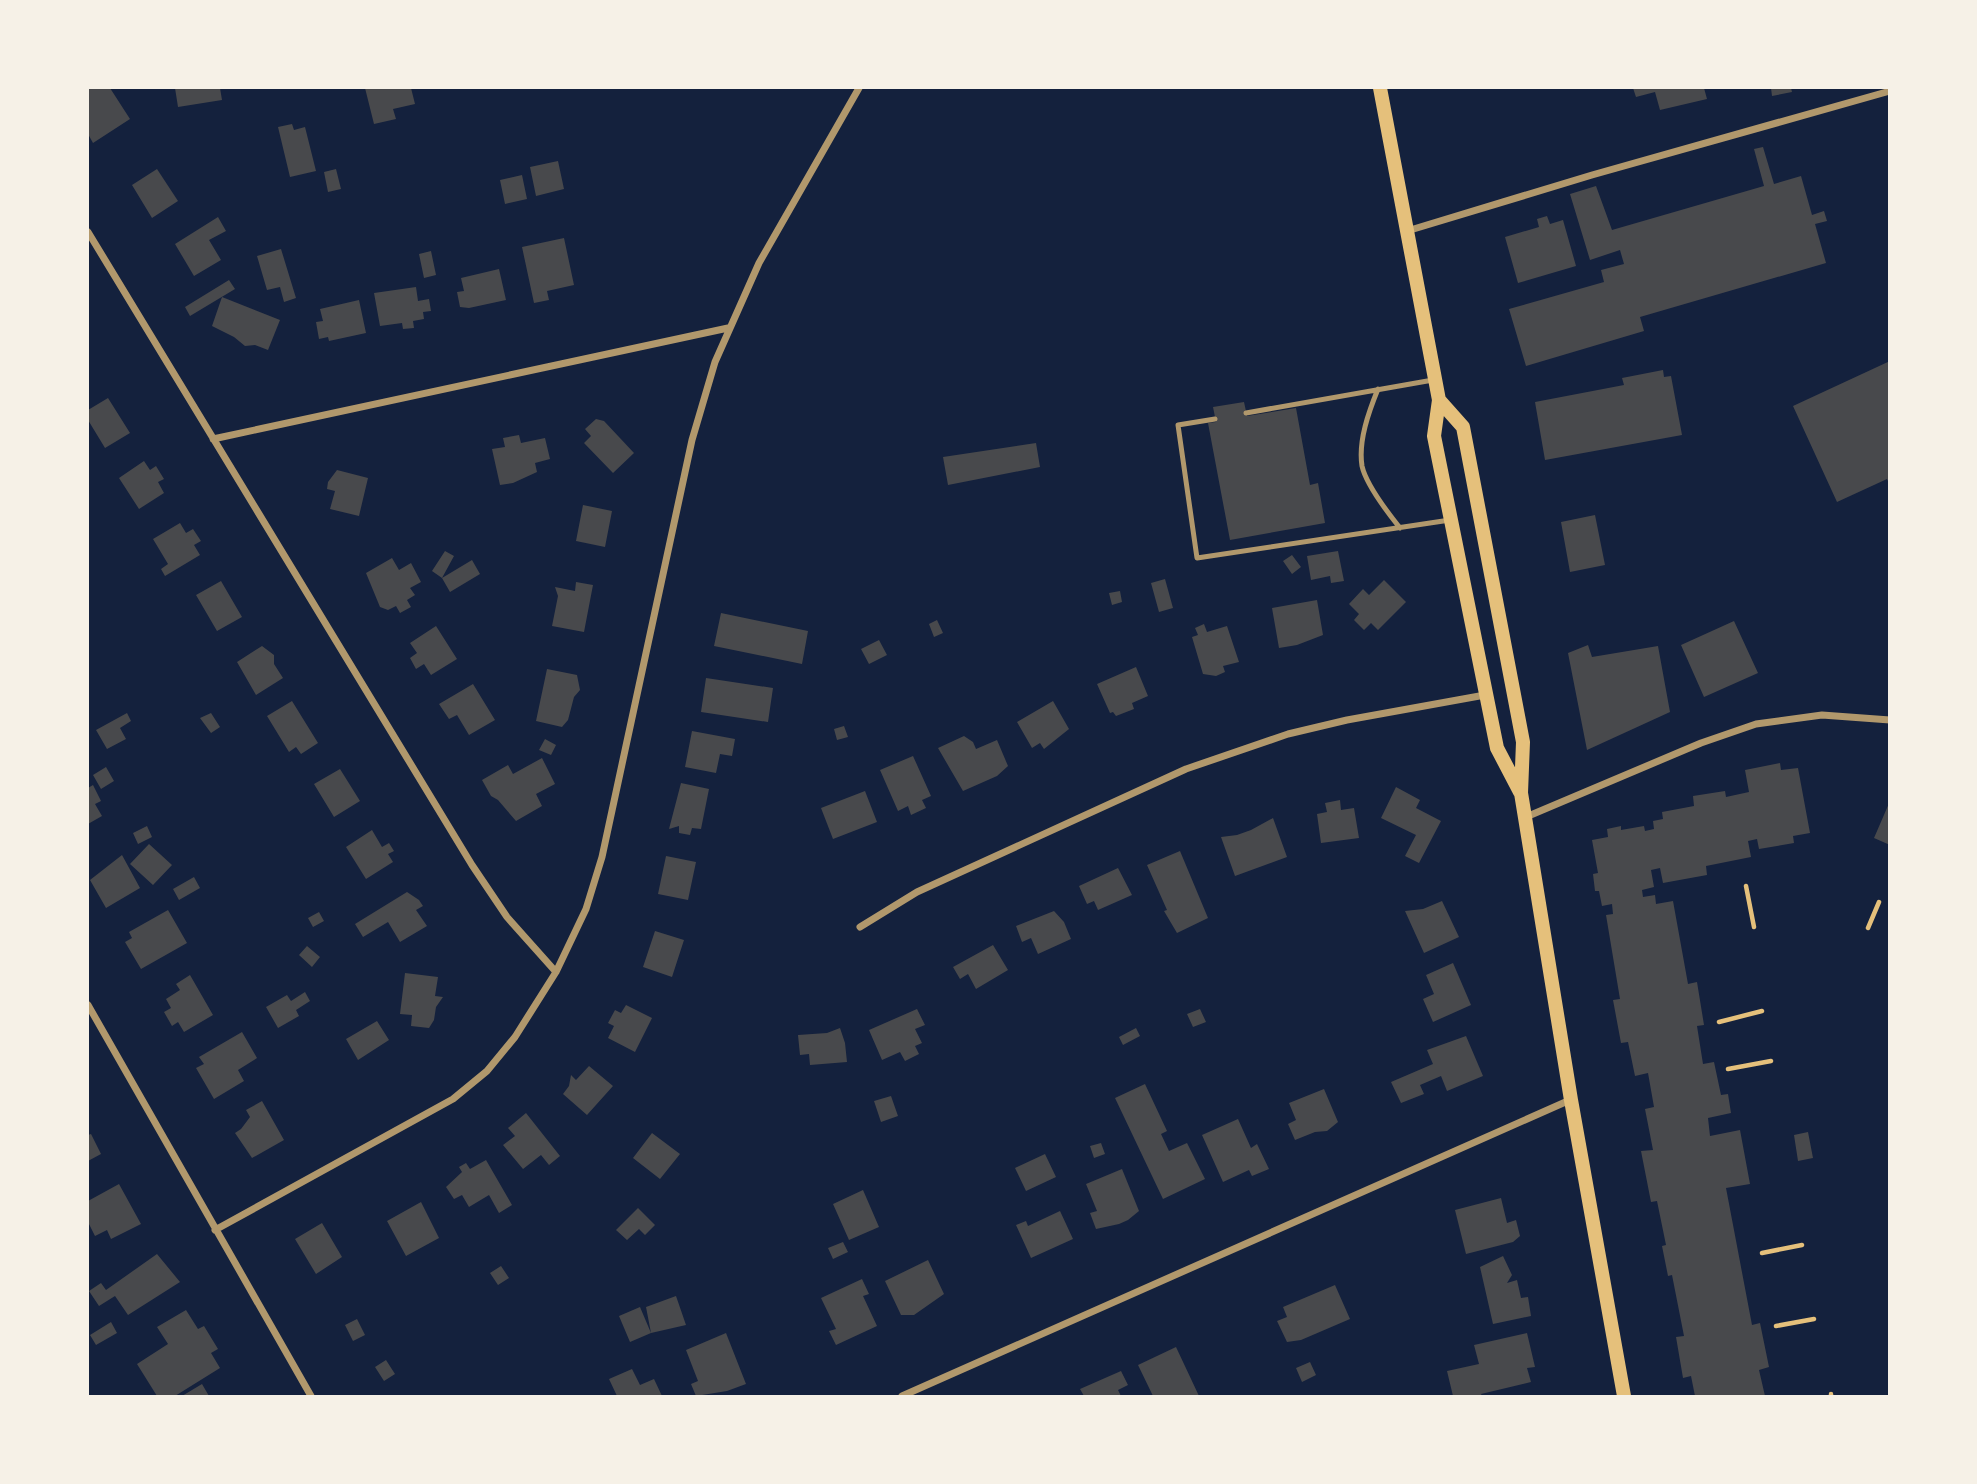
<svg xmlns="http://www.w3.org/2000/svg" width="1977" height="1484" viewBox="0 0 1977 1484" font-family="'Open Sans',sans-serif">
<style>
.building{fill:#48494c}
.lines{fill:none;stroke-linecap:round;stroke-linejoin:round}
.path{stroke:#e5c07b;stroke-width:4.5}
.service{stroke:#b1986c;stroke-width:5}
.minor{stroke:#b1986c;stroke-width:7}
.secondary{stroke:#e5c07b;stroke-width:14}
</style>
<rect width="100%" height="100%" fill="#14213d"/>
<path class="building" d="M88 88H110L130 119 93 143 88 134Z
M175 88H220L222 100 178 107Z
M365 88H411L415 104 393 109 396 119 374 124Z
M1633 88H1704L1707 99 1660 110 1655 92 1636 97Z
M1771 88H1791L1792 92 1772 96Z
M292 124 294 130 305 127 316 171 290 177 278 127Z
M1763 147 1774 184 1801 176 1812 215 1824 211 1827 221 1815 224 1826 263 1640 317 1644 331 1526 366 1509 309 1604 282 1601 270 1624 264 1620 250 1590 260 1570 194 1596 186 1612 230 1764 186 1754 149Z
M558 161 564 189 536 196 530 167Z
M157 169 178 201 152 218 132 185Z
M336 169 341 189 328 192 324 172Z
M522 175 527 199 505 204 500 180Z
M1547 216 1550 224 1563 220 1576 266 1518 283 1505 237 1539 227 1537 219Z
M218 217 226 231 209 240 221 260 194 276 175 244Z
M564 238 574 285 547 291 549 300 534 303 522 247Z
M281 249 296 298 284 302 280 287 267 290 257 256Z
M431 251 436 275 424 278 419 254Z
M499 269 506 300 469 308 460 307 457 292 464 291 461 278Z
M229 280 235 289 190 316 185 307Z
M416 287 418 301 429 299 431 311 423 312 424 319 413 321 414 328 403 329 402 323 380 326 374 293Z
M222 297 280 320 268 350 255 345 245 346 234 337 212 326Z
M359 300 366 333 329 341 328 337 319 339 316 322 323 321 320 309Z
M1890 361V485L1887 479 1837 502 1793 406Z
M1663 370 1664 377 1671 376 1682 435 1545 460 1535 402 1624 385 1622 378Z
M108 398 130 433 105 448 88 420V410Z
M1244 402 1247 416 1296 408 1310 485 1318 483 1325 523 1230 540 1208 423 1216 422 1213 407Z
M596 419 604 421 634 453 613 473 584 443 591 436 585 429Z
M519 435 521 443 545 438 550 459 535 463 537 472 513 483 500 485 492 449 505 447 503 438Z
M1036 443 1040 467 948 485 943 457Z
M144 461 150 470 156 466 164 479 158 482 164 493 139 509 119 478Z
M337 470 368 478 359 516 330 509 335 491 327 489 328 482Z
M583 505 612 511 605 547 576 541Z
M1595 515 1605 565 1570 572 1561 522Z
M180 523 186 533 193 529 201 541 194 545 200 555 165 576 161 569 168 564 153 539Z
M445 551 454 556 442 578 432 571Z
M1338 551 1344 581 1331 583 1330 576 1311 580 1307 556Z
M1292 555 1301 567 1292 574 1283 561Z
M392 558 399 570 411 563 421 582 410 588 415 595 407 600 411 607 400 613 396 606 388 610 380 607 366 573Z
M472 560 480 574 450 592 442 578Z
M1165 579 1173 608 1159 612 1151 583Z
M1384 580 1406 602 1378 630 1371 623 1364 630 1354 620 1359 614 1349 604 1363 589 1369 595Z
M221 581 242 617 217 631 196 595Z
M576 582 593 585 584 632 552 626 558 596 555 587 575 591Z
M1120 591 1122 602 1112 605 1109 593Z
M1317 600 1323 635 1297 645 1279 648 1272 608Z
M721 613 808 631 802 664 714 646Z
M937 620 943 633 934 637 929 624Z
M1734 621 1758 673 1704 697 1681 645Z
M1204 624 1207 632 1227 626 1239 662 1223 666 1225 672 1216 676 1203 674 1192 637 1198 635 1195 628Z
M436 626 457 659 431 675 424 664 416 669 410 658 417 653 410 643Z
M879 640 887 655 869 664 861 649Z
M1588 645 1592 657 1658 646 1670 712 1587 750 1568 653Z
M262 646 274 655V664L283 678 256 695 237 662Z
M1136 667 1148 696 1132 703 1134 709 1116 716 1113 712 1110 713 1097 684Z
M547 669 577 675 580 690 574 697 568 720 562 727 536 721Z
M706 678 773 688 768 722 701 712Z
M473 684 495 720 469 735 457 715 449 719 439 704Z
M292 701 318 743 301 754 296 747 289 752 267 716Z
M1053 701 1069 729 1044 749 1040 743 1032 748 1017 722Z
M127 713 131 721 120 728 126 739 107 749 96 730Z
M211 713 220 727 211 733 200 718Z
M844 726 848 737 837 740 834 729Z
M692 731 735 739 732 756 720 754 716 773 685 767Z
M964 736 973 742 976 749 997 740 1008 766 997 776 963 791 938 748Z
M545 739 556 745 551 755 539 750Z
M913 756 931 796 922 800 926 808 911 815 908 806 898 811 880 770Z
M542 758 555 784 536 794 542 806 516 821 498 800 491 796 482 780 508 765 513 774Z
M1780 763 1781 770 1798 768 1810 833 1793 836 1794 843 1759 849 1757 839 1748 841 1751 857 1706 866 1707 875 1663 883 1660 868 1651 870 1654 887 1642 890 1643 897 1655 895 1656 904 1673 901 1688 984 1697 982 1704 1025 1697 1026 1703 1064 1714 1062 1721 1095 1728 1094 1731 1113 1708 1118 1710 1136 1740 1130 1750 1184 1726 1188 1752 1325 1760 1323 1769 1367 1759 1370 1765 1396H1695L1691 1376 1683 1378 1676 1337 1684 1336 1672 1275 1668 1276 1662 1246 1666 1245 1657 1201 1651 1202 1641 1151 1653 1150 1645 1109 1654 1107 1648 1073 1635 1076 1628 1042 1621 1043 1613 1000 1620 999 1606 915 1613 914 1612 904 1602 906 1599 891H1595L1593 874 1598 873 1592 840 1608 837 1607 829 1621 826V830L1644 826 1645 831 1654 829 1653 821 1663 819 1662 812 1694 806 1693 796 1725 791 1726 797 1749 792 1745 770Z
M106 767 114 781 101 789 93 775Z
M340 769 360 801 334 817 314 784Z
M681 783 709 789 701 829 692 828 690 835 679 833V826L669 829Z
M93 785 101 801 95 804 102 816 88 824V788Z
M1396 787 1420 800 1416 808 1441 821 1419 863 1405 856 1416 835 1381 818Z
M865 791 877 822 833 839 821 808Z
M1340 800 1341 810 1354 808 1359 838 1321 843 1317 814 1327 812 1325 803Z
M1890 801V845L1874 838Z
M1273 818 1287 857 1235 876 1221 837 1237 835 1251 830Z
M147 826 152 837 138 844 133 833Z
M372 830 382 847 389 843 394 851 388 854 393 862 366 879 346 847Z
M149 844 172 865 153 885 130 864Z
M1180 851 1208 918 1177 933 1164 911 1167 910 1147 865Z
M122 855 140 888 106 908 90 880Z
M666 856 696 862 688 900 658 894Z
M1118 868 1132 895 1098 910 1094 901 1087 904 1079 886Z
M194 877 200 888 179 900 173 889Z
M407 892 419 900 423 906 416 910 427 926 400 942 388 922 363 937 355 924Z
M1442 901 1459 937 1424 953 1405 911 1423 909Z
M168 910 187 943 141 969 125 942 132 938 129 932Z
M1054 911 1064 922 1071 939 1038 954 1031 938 1022 942 1016 926Z
M319 912 324 921 313 927 308 918Z
M655 931 684 940 672 977 643 967Z
M993 945 1008 970 976 989 968 974 960 979 953 967Z
M307 946 320 957 312 967 299 955Z
M1453 963 1471 1005 1433 1022 1423 999 1434 994 1426 975Z
M405 973 438 977 435 996 443 997 436 1007 434 1020 429 1028 411 1026 412 1015 400 1014Z
M190 975 213 1015 184 1032 178 1022 172 1026 164 1012 171 1008 166 999 180 990 176 984Z
M305 992 310 1001 296 1010 299 1016 278 1028 266 1007 287 995 291 1001Z
M626 1005 652 1018 635 1052 608 1038 614 1026 608 1023 615 1010 621 1013Z
M917 1009 925 1025 915 1029 922 1043 915 1046 919 1054 905 1061 900 1052 882 1060 869 1030Z
M1200 1009 1206 1022 1193 1027 1187 1014Z
M377 1021 389 1040 358 1060 346 1039Z
M840 1028 845 1043 847 1062 810 1065 809 1054 800 1055 798 1035 827 1033Z
M1136 1028 1140 1036 1123 1045 1119 1037Z
M242 1032 257 1058 238 1070 244 1081 214 1099 196 1068 204 1064 199 1057Z
M1466 1036 1483 1076 1447 1091 1441 1076 1420 1085 1424 1094 1401 1103 1391 1082 1433 1064 1427 1050Z
M589 1066 613 1086 587 1115 563 1094 569 1086 571 1075 576 1080Z
M1145 1084 1167 1131 1161 1134 1169 1151 1187 1143 1205 1179 1163 1199 1115 1098Z
M1324 1089 1338 1122 1327 1131 1315 1132 1295 1140 1288 1124 1296 1120 1289 1103Z
M891 1096 898 1116 881 1122 874 1101Z
M262 1101 284 1140 252 1158 235 1133 241 1129 250 1117 246 1110Z
M526 1113 560 1156 549 1165 541 1155 523 1169 503 1145 515 1136 508 1128Z
M1238 1119 1251 1148 1257 1144 1269 1169 1252 1176 1249 1170 1223 1182 1202 1135Z
M1808 1132 1813 1158 1798 1161 1794 1135Z
M652 1133 680 1154 660 1179 633 1158Z
M91 1134 101 1154 88 1161V1135Z
M1101 1143 1105 1154 1094 1158 1090 1146Z
M1045 1154 1056 1177 1026 1191 1015 1168Z
M486 1160 512 1205 499 1213 489 1195 469 1207 462 1195 454 1199 446 1187 462 1172 459 1167 466 1163 470 1169Z
M1122 1169 1139 1211 1128 1220 1119 1224 1096 1229 1090 1213 1097 1211 1086 1184Z
M119 1184 141 1224 111 1239 107 1230 95 1236 88 1222V1201Z
M863 1190 879 1227 849 1240 833 1204Z
M1501 1198 1507 1223 1516 1220 1520 1236 1513 1242 1466 1254 1455 1210Z
M421 1202 439 1238 406 1256 387 1221Z
M638 1208 655 1225 645 1235 639 1229 627 1240 616 1230Z
M1060 1211 1073 1239 1031 1258 1016 1225 1026 1221 1028 1226Z
M322 1223 342 1257 316 1274 295 1239Z
M843 1242 848 1252 833 1259 828 1248Z
M157 1254 180 1282 128 1315 115 1296 99 1306 89 1291 101 1283 106 1290Z
M1503 1256 1512 1275 1507 1283 1517 1280 1521 1298 1528 1297 1531 1316 1493 1324 1480 1267Z
M928 1260 944 1294 914 1315H901L885 1281Z
M501 1266 509 1278 498 1285 490 1273Z
M862 1279 869 1294 863 1296 877 1326 836 1345 829 1331 836 1329 821 1298Z
M1335 1285 1350 1319 1301 1340 1287 1342 1277 1321 1287 1317 1283 1307Z
M676 1296 686 1325 651 1333 646 1307Z
M640 1307 651 1333 630 1342 619 1316Z
M186 1310 198 1329 204 1326 218 1349 211 1353 220 1368 175 1396H157L137 1364 168 1344 157 1327Z
M357 1319 365 1335 353 1341 345 1325Z
M111 1322 117 1333 96 1345 90 1335Z
M726 1333 746 1384 727 1391 696 1396 691 1384 698 1381 686 1350Z
M1527 1333 1535 1367 1527 1368 1531 1382 1481 1394 1482 1396H1453L1447 1371 1479 1364 1474 1345Z
M1176 1347 1199 1396H1153L1138 1365Z
M386 1360 395 1374 384 1381 375 1367Z
M1310 1362 1316 1375 1302 1382 1296 1368Z
M632 1369 640 1385 654 1379 662 1396H617L609 1379Z
M1121 1371 1128 1385 1118 1390 1121 1396H1084L1080 1389Z
M202 1384 209 1396H182Z"/>
<g class="lines">
<path class="path" d="M1746 886 1754 927
M1868 928 1879 902
M1719 1022 1762 1011
M1728 1069 1771 1061
M1762 1253 1802 1245
M1776 1326 1814 1319
M1831 1394V1396"/>
<path class="service" d="M1378 389C1369 411 1358 441 1362 466 1366 484 1388 513 1400 528
M1246 413 1433 380
M1215 419 1178 425 1197 558 1450 520"/>
<path class="minor" d="M1407 231 1592 175 1890 91
M88 232 472 865 507 917 556 972
M213 439 728 328
M1526 817 1701 743 1756 724 1822 715 1890 720
M860 927 917 892 1186 769 1288 734 1347 720 1485 695
M88 1005 311 1396
M215 1230 453 1099 487 1071 515 1037 556 972 586 909 602 857 692 440 715 362 759 263 859 88
M902 1396 1570 1100"/>
<path class="secondary" d="M1380 88 1439 400 1434 436 1497 748 1520 792
M1439 400 1463 427 1523 742 1521 793 1571 1100 1624 1396"/>
</g>
<rect width="1977" height="1484" fill="none" stroke="#f6f1e7" stroke-width="178"/>
</svg>
